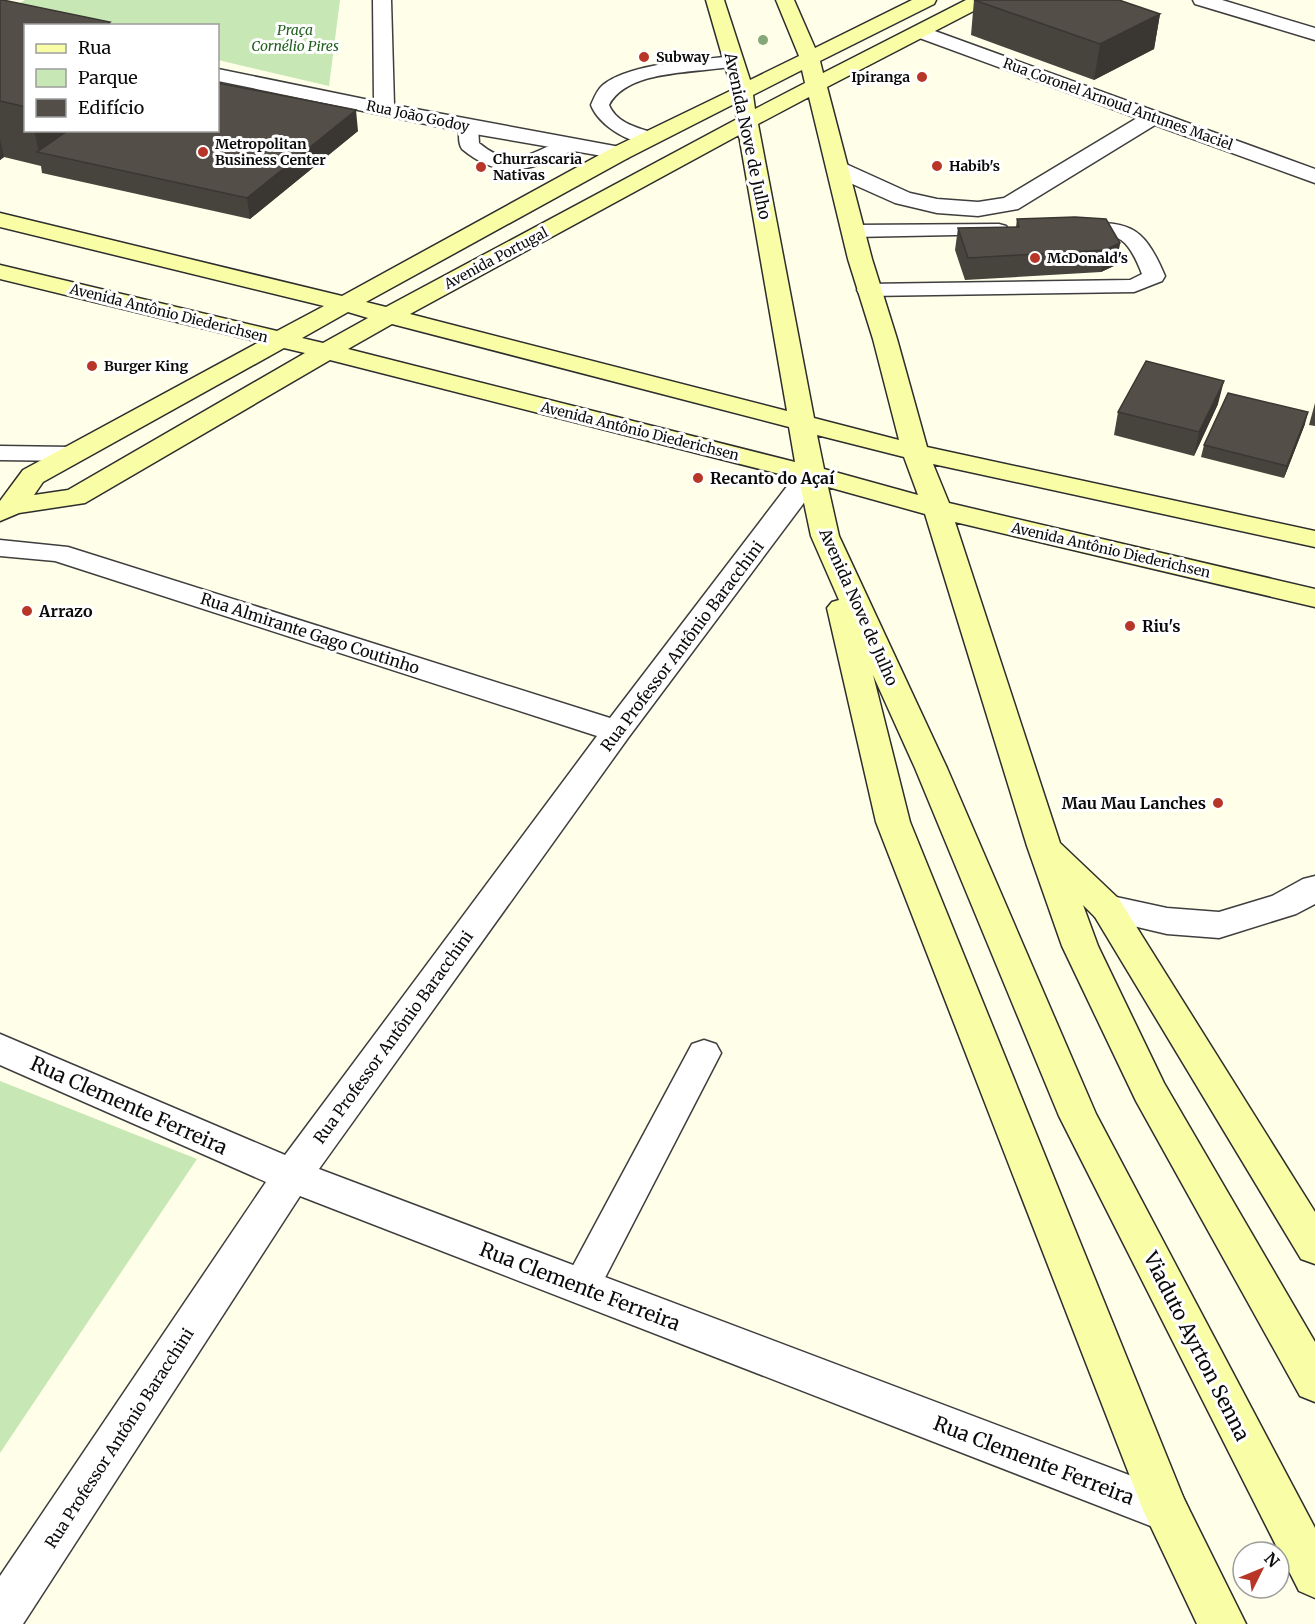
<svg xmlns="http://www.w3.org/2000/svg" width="1315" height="1624" viewBox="0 0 1315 1624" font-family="Merriweather,serif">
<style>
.green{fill:#c7e7b4}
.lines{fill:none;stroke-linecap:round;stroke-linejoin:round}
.lane-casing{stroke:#3e3e3e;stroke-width:3}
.street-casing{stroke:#3e3e3e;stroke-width:3}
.secondary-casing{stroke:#2d2d2d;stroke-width:3}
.lane{fill:#fff;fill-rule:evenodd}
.street{fill:#fff;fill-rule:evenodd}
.secondary{fill:#f9fda5;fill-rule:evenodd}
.tree{fill:#85a779}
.wall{fill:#47433d}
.shaded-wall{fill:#3a3732}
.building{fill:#534e47;stroke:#3a3732;stroke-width:1.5}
.poi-dot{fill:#b73627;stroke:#fff;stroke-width:2}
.labels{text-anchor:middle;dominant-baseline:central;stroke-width:6;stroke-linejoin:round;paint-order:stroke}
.far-park-label{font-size:14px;font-style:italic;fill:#21601d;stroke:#fff}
.far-poi-label{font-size:14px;font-weight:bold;fill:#0b0b0b;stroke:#fff;text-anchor:start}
.far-street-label{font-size:14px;fill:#0b0b0b;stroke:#fff}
.street-label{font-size:16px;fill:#0b0b0b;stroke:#fff}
.poi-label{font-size:16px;font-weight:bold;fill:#0b0b0b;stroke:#fff;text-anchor:start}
.near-street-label{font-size:20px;fill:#0b0b0b;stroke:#fff}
</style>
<rect width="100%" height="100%" fill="#fffee9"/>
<path class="green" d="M25 0H340L329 86 218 60V26L73 25 8 10Z
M0 1081 197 1159 0 1453Z"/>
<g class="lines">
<defs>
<path id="lane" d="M734 56 740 57 743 61 740 65C703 74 629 67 609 105 617 124 639 128 657 134L660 138 657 142C634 148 599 126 591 105 594 98 597 90 603 85 630 63 699 60 734 56Z
M469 121 476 123 478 127 479 143C516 174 531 149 569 139L576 141 579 145 576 149C533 169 503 183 462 149 458 143 458 130 462 123Z
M1071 223C1128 222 1142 222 1165 276L1162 281 1134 292 868 296 860 295 857 290 860 285 868 284 1130 280 1142 274C1120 217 1108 244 1064 233L1061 229 1064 225Z
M999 224 1006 226 1009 230 1006 234 853 237 846 235 843 231 846 227 853 225Z
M0 446 72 447 81 449 84 454 81 459 72 461 0 460Z
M704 1040 716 1044 721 1053 594 1299 581 1303 568 1299 562 1287 568 1275 692 1044Z"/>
<path id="street" d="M373 0H391L394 105 620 147 628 148 631 153 628 158 620 159 469 133 218 81V69L374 101Z
M1193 0H1222L1315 28V40L1195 4Z
M921 26 1315 169V183L1155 125 1018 209 978 216 937 213 895 203 830 174 827 169 830 164 838 163 846 164 910 193 937 199 978 202 1004 198 1137 118 914 36 911 32 914 28Z
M811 466 821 468 825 474 821 480 628 738 319 1169 1182 1495 1189 1510 1182 1525 1166 1532 300 1196 23 1624H0V1576L266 1182 0 1065V1034L285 1155 597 736 55 561 0 556V540L68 547 610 718 801 468Z
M1315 876V904L1296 914 1219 938 1167 934 1095 917 1090 908 1095 899 1107 895 1167 908 1219 912 1272 896 1303 879Z"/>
<path id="secondary" d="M706 0H724L750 80 799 56 776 0H794L815 48 912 0H936L934 4 820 61 823 73 966 0H989L987 4 827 87 872 259 897 339 927 447 1315 531V547L933 464 949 503 1315 589V607L955 522 1060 843 1119 899 1315 1212V1264L1301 1259 1095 917 1083 905 1098 946 1164 1083 1315 1342V1402L1300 1396 1136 1101 1062 946 1027 846 925 514 828 487 839 536 947 768 1096 1114 1315 1528V1598L1299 1591 1059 1116 915 768 873 675 910 822 1184 1499 1246 1624H1197L1143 1510 876 822 827 608 832 602 839 600 811 536 799 479 330 360 85 503 19 513 0 521V501L23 470 259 342 0 279V265L277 331 324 306 0 227V213L342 296 612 148 732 90ZM802 70 805 83 755 109 753 95ZM809 97 848 259 873 339 899 440 814 418 758 124ZM734 104 737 119 386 307 366 302 628 158ZM739 135 787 411 410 314ZM348 312 368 318 323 343 302 338ZM392 324 789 427 795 462 348 349ZM284 348 305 353 68 490 34 495 43 482ZM817 435 904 457 918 495 824 469Z"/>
</defs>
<use href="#lane" class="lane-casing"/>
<use href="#street" class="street-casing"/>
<use href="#secondary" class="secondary-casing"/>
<use href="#lane" class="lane"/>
<use href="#street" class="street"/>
<use href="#secondary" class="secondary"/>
</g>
<circle class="tree" cx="763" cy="40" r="5"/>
<path class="wall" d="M0 0 110 22 111 26H26V130L358 131 250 219 42 173 41 166 4 157 0 160Z
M974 0 1160 14 1154 49 1094 80 971 35Z
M1017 219 1120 243 1116 265 1101 272 965 280 955 250 958 228 1016 227Z
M1315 403V426L1309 425Z
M1218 404 1194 456 1114 435 1118 412Z
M1305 424 1284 478 1201 457 1204 445Z"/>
<path class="shaded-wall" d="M1160 14 1154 49 1094 80 1100 44Z
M356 110 358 131 250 219 247 198Z
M34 130H95L39 152Z
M0 139 4 157 0 160Z
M1120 243 1116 265 1101 272 1105 250Z
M1224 381 1218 404 1194 456 1199 432Z
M1308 412 1305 424 1284 478 1287 466Z"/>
<path class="building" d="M0 0H3L110 22 104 26H26V107L0 101Z
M974 0H1119L1160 14 1100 44Z
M218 83 356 110 247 198 37 152 69 130H218Z
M1075 217 1106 219 1120 243 1105 250 968 258 958 228 1019 227 1017 219Z
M1146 361 1224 381 1199 432 1118 412Z
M1228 393 1308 412 1287 466 1204 445Z"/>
<g class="poi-dot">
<circle cx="644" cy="57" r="6"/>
<circle cx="922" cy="77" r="6"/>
<circle cx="203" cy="152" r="6"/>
<circle cx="937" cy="166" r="6"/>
<circle cx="481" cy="167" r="6"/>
<circle cx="1035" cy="258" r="6"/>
<circle cx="92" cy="366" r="6"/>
<circle cx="698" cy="478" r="6"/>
<circle cx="27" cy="611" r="6"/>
<circle cx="1130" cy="626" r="6"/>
<circle cx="1218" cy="803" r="6"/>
</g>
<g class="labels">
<g class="far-park-label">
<text x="295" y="30">Praça<tspan x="295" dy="16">Cornélio Pires</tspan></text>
</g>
<g class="far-poi-label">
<text x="656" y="57">Subway</text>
<text x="910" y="77" text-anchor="end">Ipiranga</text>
<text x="215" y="144">Metropolitan<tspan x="215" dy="16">Business Center</tspan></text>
<text x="493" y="159">Churrascaria<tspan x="493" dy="16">Nativas</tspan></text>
<text x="949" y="166">Habib's</text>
<text x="1047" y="258">McDonald's</text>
<text x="104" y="366">Burger King</text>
</g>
<g class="far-street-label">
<text transform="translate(1118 104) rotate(20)">Rua Coronel Arnoud Antunes Maciel</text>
<text transform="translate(418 116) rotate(12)">Rua João Godoy</text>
<text transform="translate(496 258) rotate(-28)">Avenida Portugal</text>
<text transform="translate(169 313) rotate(14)">Avenida Antônio Diederichsen</text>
<text transform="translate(640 431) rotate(14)">Avenida Antônio Diederichsen</text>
<text transform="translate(1111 550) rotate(13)">Avenida Antônio Diederichsen</text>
</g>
<g class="street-label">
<text transform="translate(748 136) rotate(78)">Avenida Nove de Julho</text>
<text transform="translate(859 607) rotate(66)">Avenida Nove de Julho</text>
<text transform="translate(310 633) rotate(18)">Rua Almirante Gago Coutinho</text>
<text transform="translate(682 646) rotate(-53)">Rua Professor Antônio Baracchini</text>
<text transform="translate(393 1037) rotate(-54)">Rua Professor Antônio Baracchini</text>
<text transform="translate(119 1438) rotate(-57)">Rua Professor Antônio Baracchini</text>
</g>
<g class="poi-label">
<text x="710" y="478">Recanto do Açaí</text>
<text x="39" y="611">Arrazo</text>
<text x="1142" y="626">Riu's</text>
<text x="1206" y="803" text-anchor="end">Mau Mau Lanches</text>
</g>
<g class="near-street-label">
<text transform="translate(129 1105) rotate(24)">Rua Clemente Ferreira</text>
<text transform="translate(580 1286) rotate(21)">Rua Clemente Ferreira</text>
<text transform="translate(1197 1346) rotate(63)">Viaduto Ayrton Senna</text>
<text transform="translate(1034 1460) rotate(21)">Rua Clemente Ferreira</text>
</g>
</g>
<rect x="24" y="24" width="195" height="108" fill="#ffffff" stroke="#9d9d9d" stroke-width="1.5"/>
<rect x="36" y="44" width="30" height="9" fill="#f9fda5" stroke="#9d9d9d" stroke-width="1.5"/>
<text x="78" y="54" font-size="18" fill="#0b0b0b">Rua</text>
<rect x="36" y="69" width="30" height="18" fill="#c7e7b4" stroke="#9d9d9d" stroke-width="1.5"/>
<text x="78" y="84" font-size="18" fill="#0b0b0b">Parque</text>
<rect x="36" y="99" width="30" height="18" fill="#534e47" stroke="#9d9d9d" stroke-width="1.5"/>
<text x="78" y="114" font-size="18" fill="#0b0b0b">Edifício</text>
<g transform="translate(1261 1570) rotate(47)"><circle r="28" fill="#ffffff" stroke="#9d9d9d" stroke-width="1.5"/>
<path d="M0-4.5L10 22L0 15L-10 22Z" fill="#b73627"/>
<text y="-9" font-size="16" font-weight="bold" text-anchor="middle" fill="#0b0b0b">N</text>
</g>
</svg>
